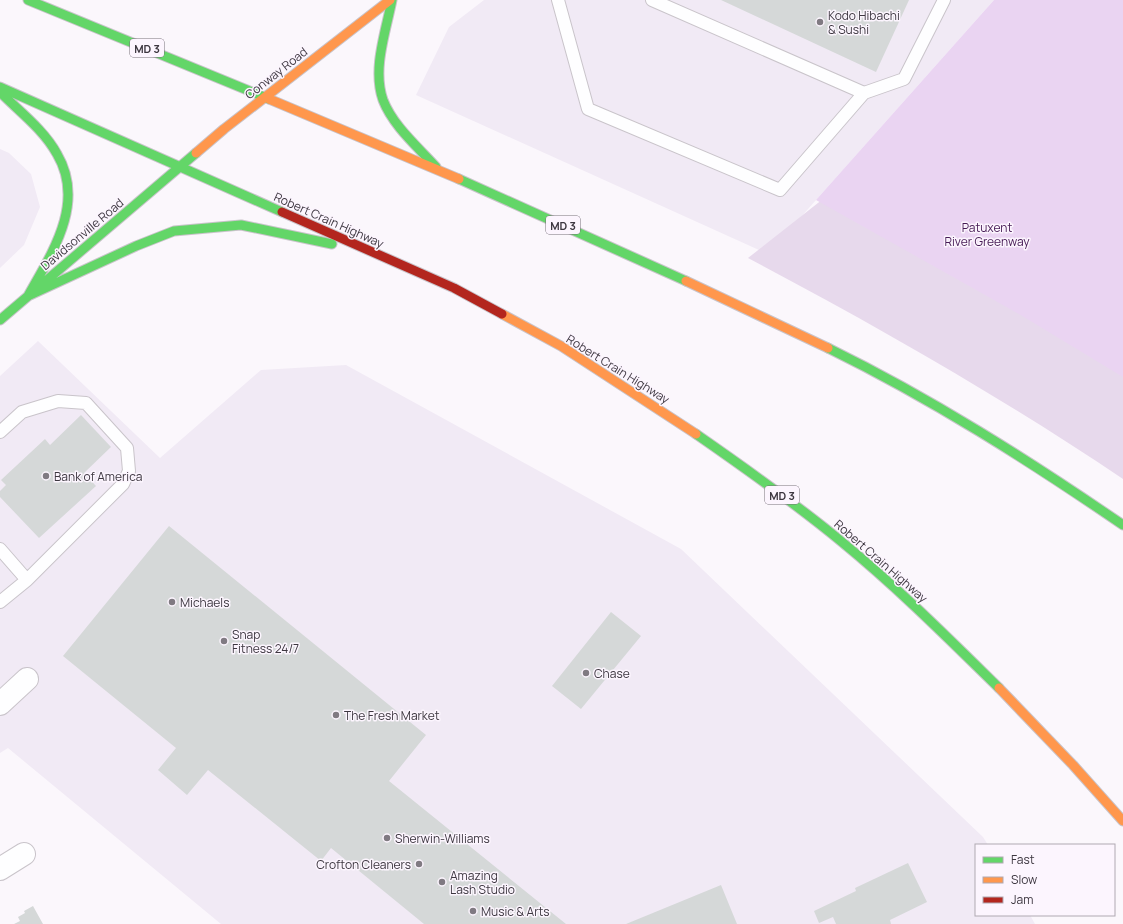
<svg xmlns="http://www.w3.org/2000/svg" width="1123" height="924" viewBox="0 0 1123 924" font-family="Manrope,sans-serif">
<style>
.built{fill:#f1eaf5}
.green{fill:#e7d9ec}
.forest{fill:#ead4f2}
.building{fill:#d5d8d8}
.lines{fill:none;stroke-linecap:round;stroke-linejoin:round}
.lane-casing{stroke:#c9c4ca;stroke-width:14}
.street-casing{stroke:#c9c4ca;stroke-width:24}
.fast-casing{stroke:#c9c4ca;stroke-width:11}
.slow-casing{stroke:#c9c4ca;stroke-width:11}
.jam-casing{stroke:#c9c4ca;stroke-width:11}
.lane{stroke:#fefeff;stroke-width:12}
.street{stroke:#fefeff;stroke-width:22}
.fast{stroke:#63d668;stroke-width:9}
.slow{stroke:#ff974d;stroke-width:9}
.jam{stroke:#b3261e;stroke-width:9}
.poi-dot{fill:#807a82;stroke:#fcf5fe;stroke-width:1.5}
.labels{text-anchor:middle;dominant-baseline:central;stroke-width:3;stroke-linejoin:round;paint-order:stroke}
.shield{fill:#fcf5fe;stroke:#767079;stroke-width:1}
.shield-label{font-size:11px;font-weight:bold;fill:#3d3740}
.poi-label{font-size:12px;fill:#3d3740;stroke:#fcf5fe;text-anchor:start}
.street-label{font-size:12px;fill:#3d3740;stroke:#fcf5fe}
.park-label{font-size:12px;fill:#461a55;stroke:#fcf5fe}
</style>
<rect width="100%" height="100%" fill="#fbf7fc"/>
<path class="built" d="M484 0H994L768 254 416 95 449 27Z
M0 149 9 153 31 174 40 207 24 245 0 268Z
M38 341 160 458 261 370 346 365 681 549 983 837 988 845H976V915H1030L1035 924H221L8 748 0 753V376Z"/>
<path class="green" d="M1123 0V479C1003 398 877 326 748 258L865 166Z"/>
<path class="forest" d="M994 0H1123V377L1019 314 816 200Z"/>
<path class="building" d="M721 0H909L876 72Z
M81 415 111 447 84 473 96 486 39 538 0 497V491L6 485 1 480 45 439 50 445Z
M169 526 426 735 389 781 566 924H424L331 848 321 861 208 770 187 795 158 770 176 748 63 656Z
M611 612 641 636 581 709 552 686Z
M908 863 927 902 890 920 891 924H836L833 917 819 923 814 911 856 891 855 888Z
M721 885 737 924H626Z
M33 906 43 924H14L20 921 18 917 25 913 24 911Z"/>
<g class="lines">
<defs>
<path id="lane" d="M558 0 588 109 780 190 864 93 904 79 944 0
M652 0 864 93
M0 432 22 412 58 401 86 403 127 448 129 471 123 484 27 580
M0 549 27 580 0 602"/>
<path id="street" d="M0 704 27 679
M0 869 24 854"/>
<path id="fast" d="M28 0 269 99
M392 0C386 31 372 69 383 100 393 126 418 147 436 167
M0 87 282 212
M1 93C20 112 44 130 57 154 86 203 52 253 28 296
M459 179 686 281
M28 296 136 246 174 231 241 225 332 244
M0 320 196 153
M828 348C932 399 1028 460 1123 525
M696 434C745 468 795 503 842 542 897 587 948 638 999 688"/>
<path id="slow" d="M269 99 459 179
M196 153 224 129 390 0
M686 281 828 348
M502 314 561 346 696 434
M999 688 1073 765 1123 821"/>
<path id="jam" d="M282 212 454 288 502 314"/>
</defs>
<use href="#lane" class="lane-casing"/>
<use href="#street" class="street-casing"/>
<use href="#fast" class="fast-casing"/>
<use href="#slow" class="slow-casing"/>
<use href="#jam" class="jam-casing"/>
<use href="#lane" class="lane"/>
<use href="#street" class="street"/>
<use href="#fast" class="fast"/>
<use href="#slow" class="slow"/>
<use href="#jam" class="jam"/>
</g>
<g class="poi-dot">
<circle cx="820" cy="22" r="4"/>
<circle cx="46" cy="476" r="4"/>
<circle cx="172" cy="602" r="4"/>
<circle cx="224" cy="641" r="4"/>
<circle cx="586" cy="673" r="4"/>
<circle cx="336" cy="715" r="4"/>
<circle cx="387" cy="838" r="4"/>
<circle cx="419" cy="864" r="4"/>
<circle cx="442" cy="882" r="4"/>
<circle cx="473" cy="911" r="4"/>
</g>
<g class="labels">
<g class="shield">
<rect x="130" y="39" width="34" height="18" rx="3"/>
<rect x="546" y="216" width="34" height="18" rx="3"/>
<rect x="765" y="486" width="34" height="18" rx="3"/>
</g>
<g class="shield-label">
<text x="147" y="48">MD 3</text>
<text x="563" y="225">MD 3</text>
<text x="782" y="495">MD 3</text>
</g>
<g class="poi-label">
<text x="828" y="15">Kodo Hibachi<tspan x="828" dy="14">&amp; Sushi</tspan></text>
<text x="54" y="476">Bank of America</text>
<text x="180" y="602">Michaels</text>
<text x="232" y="634">Snap<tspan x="232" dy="14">Fitness 24/7</tspan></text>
<text x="594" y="673">Chase</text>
<text x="344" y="715">The Fresh Market</text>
<text x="395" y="838">Sherwin-Williams</text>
<text x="411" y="864" text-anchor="end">Crofton Cleaners</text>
<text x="450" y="875">Amazing<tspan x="450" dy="14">Lash Studio</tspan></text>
<text x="481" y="911">Music &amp; Arts</text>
</g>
<g class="street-label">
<text transform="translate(276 73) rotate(-38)">Conway Road</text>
<text transform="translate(329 220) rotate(24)">Robert Crain Highway</text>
<text transform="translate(82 234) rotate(-40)">Davidsonville Road</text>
<text transform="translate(618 369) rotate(32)">Robert Crain Highway</text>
<text transform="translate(881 561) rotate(41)">Robert Crain Highway</text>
</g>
<g class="park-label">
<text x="987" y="227">Patuxent<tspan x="987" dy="14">River Greenway</tspan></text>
</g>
</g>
<rect x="975" y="844" width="140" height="72" fill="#fcf5fe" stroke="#b0a9b2"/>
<rect x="983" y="857" width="20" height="6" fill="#63d668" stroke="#b0a9b2"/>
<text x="1011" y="864" font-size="12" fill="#3d3740">Fast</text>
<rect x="983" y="877" width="20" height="6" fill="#ff974d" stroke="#b0a9b2"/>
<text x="1011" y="884" font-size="12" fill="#3d3740">Slow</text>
<rect x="983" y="897" width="20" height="6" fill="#b3261e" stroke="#b0a9b2"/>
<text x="1011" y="904" font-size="12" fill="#3d3740">Jam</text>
</svg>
